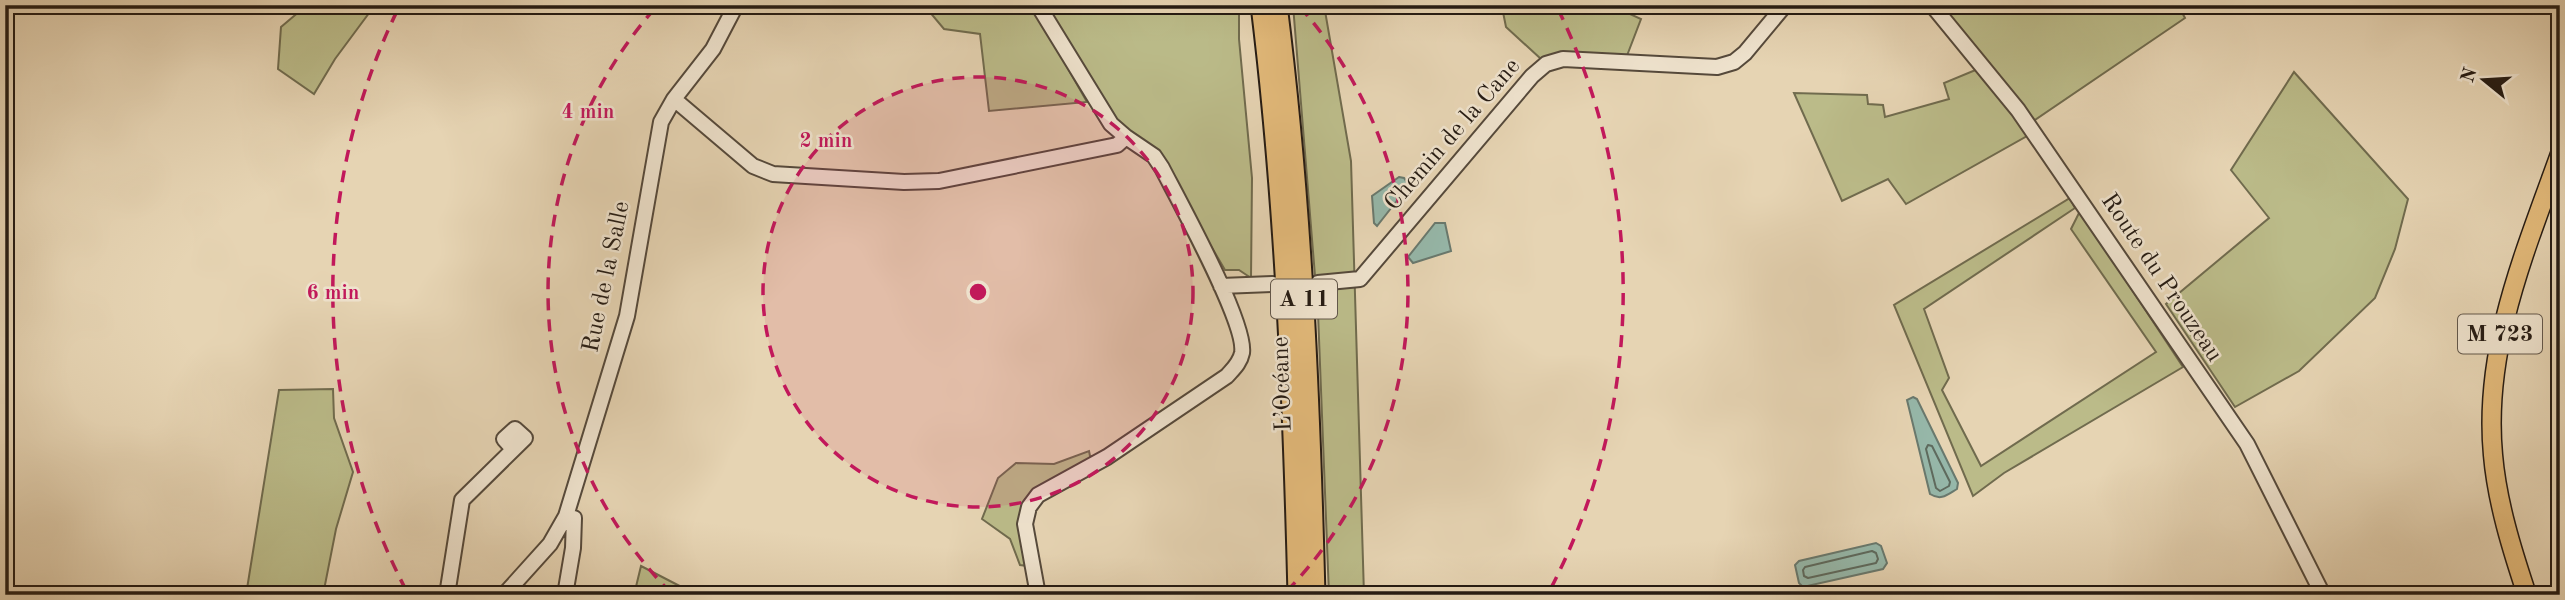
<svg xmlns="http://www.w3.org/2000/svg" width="2565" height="600" viewBox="0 0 2565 600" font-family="'Old Standard TT',serif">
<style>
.green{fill:#bbbb89;stroke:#706b4e;stroke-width:2}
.water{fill:#96b8aa;stroke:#69796e;stroke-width:2}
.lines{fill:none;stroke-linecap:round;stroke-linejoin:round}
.shore{stroke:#5e6a5e;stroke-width:2}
.minor-casing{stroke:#55493b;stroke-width:18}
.major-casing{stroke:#251b13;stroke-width:21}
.highway-casing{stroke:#251b13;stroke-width:23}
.minor{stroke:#efe3ce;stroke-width:14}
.major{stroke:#e3ba7a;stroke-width:18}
.highway{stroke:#e3ba7a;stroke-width:19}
.ring{fill:none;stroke:#c2185b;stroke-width:3.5;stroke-dasharray:12 9}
.labels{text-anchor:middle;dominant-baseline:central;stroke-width:5;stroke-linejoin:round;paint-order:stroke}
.shield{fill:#efe3ce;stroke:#62574b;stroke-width:2}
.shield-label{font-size:23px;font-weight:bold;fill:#251b13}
.street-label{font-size:24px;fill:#251b13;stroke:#efe3ce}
.centre{fill:#c2185b;stroke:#efe3ce;stroke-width:3.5}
.ring-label{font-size:21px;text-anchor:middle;font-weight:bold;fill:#c2185b;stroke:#efe3ce;stroke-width:5;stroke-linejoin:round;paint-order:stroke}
</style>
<rect width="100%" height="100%" fill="#e6d4b3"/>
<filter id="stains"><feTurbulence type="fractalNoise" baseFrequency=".00286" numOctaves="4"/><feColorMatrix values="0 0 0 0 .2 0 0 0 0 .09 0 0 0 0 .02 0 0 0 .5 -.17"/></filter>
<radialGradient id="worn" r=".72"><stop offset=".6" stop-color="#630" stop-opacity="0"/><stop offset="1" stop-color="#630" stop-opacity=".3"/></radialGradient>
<path class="green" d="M307 5H375L335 59 314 94 278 69 281 27Z
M935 5H1032L1087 102 989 111 980 34 944 29 928 10Z
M1045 5H1239V39L1252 178 1251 278 1239 270H1225L1156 152 1121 127Z
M1293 5H1324L1351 161 1364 595H1329L1318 313Z
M1506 5H1622L1621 10 1641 19 1623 66 1541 59 1506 27 1503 12Z
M1941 5H2178L2185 18 2035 120 2027 136 1906 204 1888 179 1842 201 1794 93 1867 95 1868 104 1883 105 1885 117 1949 99 1944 83 1990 64Z
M2294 72 2408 199 2395 249 2375 298 2299 371 2235 407 2166 304 2269 218 2231 170Z
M2070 198 2075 208 1924 309 1949 378 1942 390 1981 466 2156 352 2071 229 2080 211 2183 367 2004 473 1973 496 1894 305Z
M333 389 334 418 353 472 336 529 323 595H246L279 390Z
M1089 451 1090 456 1097 458 1041 487 1025 499 1020 519 1028 566 1020 565 1010 539 982 519 998 478 1016 463 1054 464Z
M641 566 697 595H634Z"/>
<path class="water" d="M1399 177 1404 178 1408 184 1406 189 1377 226 1374 223 1372 196Z
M1435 223H1445L1451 251 1413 263 1408 257Z
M1913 397 1917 399 1958 483 1957 489C1947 495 1941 501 1930 494L1907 400Z
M1876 543 1881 546 1887 563 1883 569 1803 587 1799 583 1795 565 1799 561Z"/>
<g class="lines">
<path class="shore" d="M1928 445 1932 446 1950 482 1949 486 1940 491 1936 488 1926 449Z
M1872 551 1876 553 1878 559 1876 563 1808 578 1804 576 1803 570 1805 567Z"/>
<defs>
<path id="minor" d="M1038 5 1111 124 1126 137
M1932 5 2018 110 2247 444 2323 595
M674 99 753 166 773 174 904 182 939 181 1117 145 1126 137 1154 156 1162 168C1179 201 1247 324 1242 353 1240 363 1233 369 1227 376L1107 457 1038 495 1029 507 1025 524 1038 595
M1318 283 1360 279 1532 76 1546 64 1563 59 1717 67 1734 62 1745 53 1785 5
M1221 286 1273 284
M447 595 462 500 525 438 515 429 504 439 513 449
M504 595 550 544 566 516 627 316 661 122 674 99 713 49 736 5
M565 595 573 548 574 518 566 516"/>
<path id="major" d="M2527 595C2512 550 2497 502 2493 455 2483 349 2525 252 2560 154"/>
<path id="highway" d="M1261 5C1285 201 1293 398 1298 595
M1277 5C1302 201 1310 398 1315 595"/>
</defs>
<use href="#minor" class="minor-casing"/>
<use href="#major" class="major-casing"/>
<use href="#highway" class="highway-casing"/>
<use href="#minor" class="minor"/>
<use href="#major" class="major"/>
<use href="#highway" class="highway"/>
</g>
<circle cx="978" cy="292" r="215" fill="#c2185b" fill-opacity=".12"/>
<g class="ring">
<circle cx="978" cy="292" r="215"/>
<path d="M671 593A430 430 0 0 1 656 7M1300 7A430 430 0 0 1 1285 593"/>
<path d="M406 590A645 645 0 0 1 398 9M1558 9A645 645 0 0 1 1550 590"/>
</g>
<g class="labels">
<g class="shield">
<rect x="1271" y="279.5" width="66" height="39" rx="5"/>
<rect x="2458" y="314.5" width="84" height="39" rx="5"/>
</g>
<g class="shield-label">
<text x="1304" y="299">A 11</text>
<text x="2500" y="334">M 723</text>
</g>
<g class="street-label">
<text transform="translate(1453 135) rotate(-49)">Chemin de la Cane</text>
<text transform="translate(607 277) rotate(-78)">Rue de la Salle</text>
<text transform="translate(2161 278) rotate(56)">Route du Prouzeau</text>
<text transform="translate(1283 384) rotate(-92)">L’Océane</text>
</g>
</g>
<circle cx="978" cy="292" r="10" class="centre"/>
<g class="ring-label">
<text x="588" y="118">4 min</text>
<text x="826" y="147">2 min</text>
<text x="333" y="299">6 min</text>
</g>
<rect width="2565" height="600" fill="none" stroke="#e6d4b3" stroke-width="28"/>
<rect x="7" y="7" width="2551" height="586" fill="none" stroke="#251b13" stroke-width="3.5"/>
<rect x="14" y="14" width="2537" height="572" fill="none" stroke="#251b13" stroke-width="2"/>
<g transform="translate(2484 80) rotate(288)" stroke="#efe3ce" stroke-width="5" paint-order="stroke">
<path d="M0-5L12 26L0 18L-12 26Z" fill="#251b13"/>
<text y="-10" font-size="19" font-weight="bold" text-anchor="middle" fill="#251b13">N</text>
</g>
<rect width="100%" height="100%" filter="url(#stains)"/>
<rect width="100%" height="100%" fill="url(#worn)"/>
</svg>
